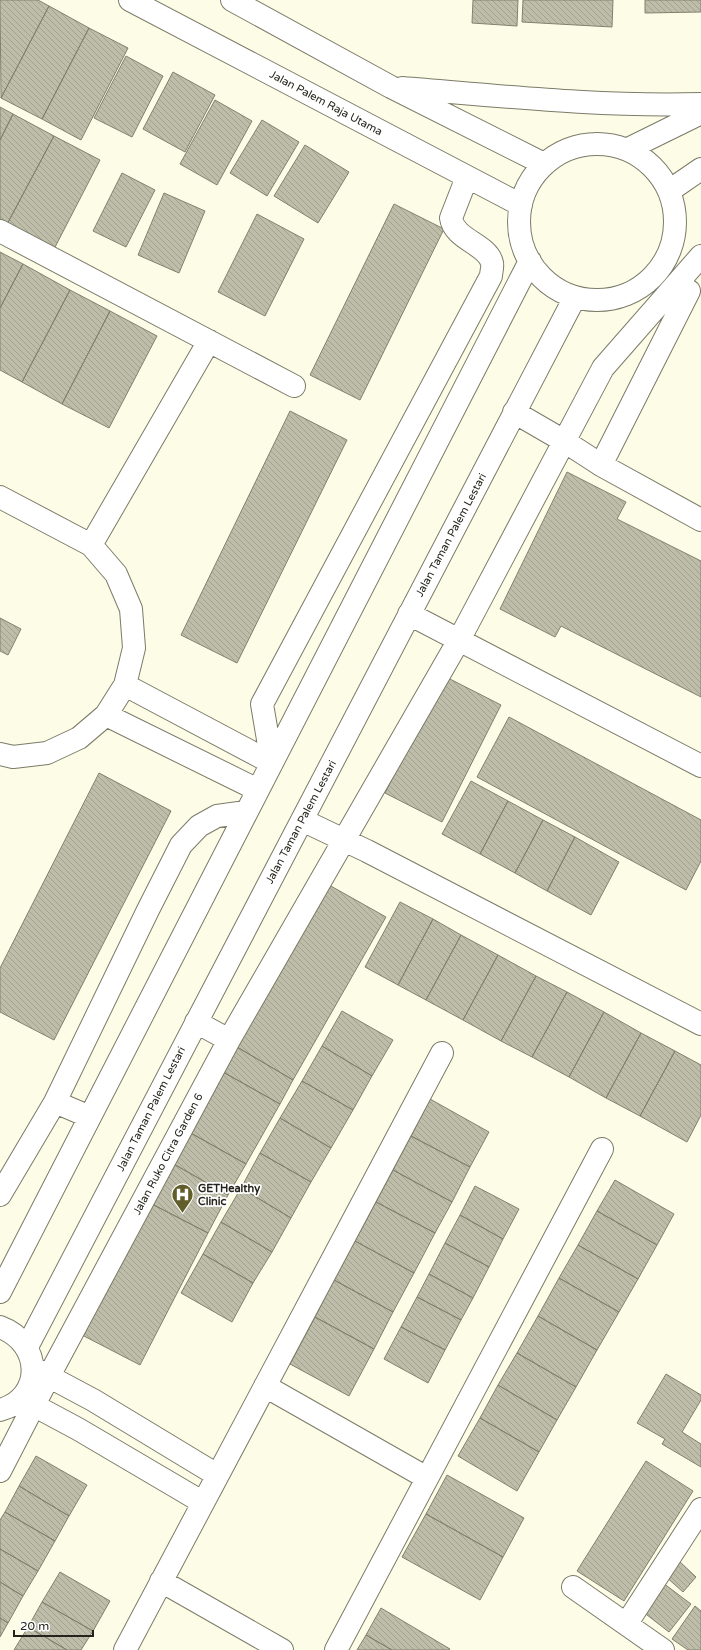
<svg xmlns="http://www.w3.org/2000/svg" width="701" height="1650" viewBox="0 0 701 1650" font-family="'Varela Round',sans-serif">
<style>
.building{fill:url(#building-back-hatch);stroke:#82816e}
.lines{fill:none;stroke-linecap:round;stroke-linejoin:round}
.minor-casing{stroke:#7c7b68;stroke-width:24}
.minor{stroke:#fff;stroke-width:22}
.labels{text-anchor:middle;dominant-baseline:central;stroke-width:3.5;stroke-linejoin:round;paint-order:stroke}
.street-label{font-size:11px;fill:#25241c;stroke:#fff}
.poi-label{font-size:11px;font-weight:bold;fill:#25241c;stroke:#fff;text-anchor:start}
</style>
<defs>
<pattern id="building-back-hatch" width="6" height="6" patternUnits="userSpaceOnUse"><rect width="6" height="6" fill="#bebda9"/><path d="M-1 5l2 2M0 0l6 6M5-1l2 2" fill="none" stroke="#a3a291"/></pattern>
</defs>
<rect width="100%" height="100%" fill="#fdfce7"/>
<path class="building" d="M0 0H38L49 6 1 98Z
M473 0H518L517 26 472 23Z
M523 0H613L612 27 522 22Z
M645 0H701V12L645 13Z
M49 6 89 28 42 119 1 98Z
M89 28 128 48 81 140 42 119Z
M126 56 163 76 132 137 94 118Z
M173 72 215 95 185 152 143 129Z
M215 100 252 121 217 185 180 164Z
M0 107 13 114 0 140Z
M13 114 54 136 5 228 0 225V140Z
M262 120 299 142 267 196 230 173Z
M54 136 100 160 52 253 5 228Z
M305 145 349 172 318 223 274 196Z
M122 173 155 190 126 247 93 231Z
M164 193 205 211 179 273 138 255Z
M394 204 444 229 360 400 310 375Z
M257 214 304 239 265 316 218 292Z
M0 252 23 264 0 308Z
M23 264 70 290 22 382 0 370V308Z
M70 290 110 311 62 404 22 382Z
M110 311 157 336 109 428 62 404Z
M290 411 347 440 237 663 181 635Z
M567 472 626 502 617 519 701 561V697L561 626 555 637 500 609Z
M0 618 21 629 8 655 0 651Z
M444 676 501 705 442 822 385 793Z
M509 717 701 820V861L686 890 477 777Z
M99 773 171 811 54 1040 0 1012V968Z
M471 781 508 801 480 854 442 834Z
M508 801 543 820 515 873 480 854Z
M543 820 575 837 547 891 515 873Z
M575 837 619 862 591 915 547 891Z
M329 885 386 917 293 1080 237 1047Z
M400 902 433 919 398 985 365 967Z
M433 919 461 935 426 1000 398 985Z
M461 935 498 955 463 1020 426 1000Z
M498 955 536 976 501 1041 463 1020Z
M536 976 567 992 532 1057 501 1041Z
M567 992 604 1012 569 1077 532 1057Z
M342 1011 393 1040 372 1076 322 1046Z
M604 1012 641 1033 606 1098 569 1077Z
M641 1033 675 1051 640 1116 606 1098Z
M322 1046 372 1076 353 1110 302 1081Z
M237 1047 293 1080 280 1104 223 1072Z
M675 1051 701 1065V1115L687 1142 640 1116Z
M223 1072 280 1104 246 1164 189 1132Z
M302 1081 353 1110 331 1148 280 1118Z
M430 1099 489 1132 470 1167 411 1136Z
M280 1118 331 1148 311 1182 260 1153Z
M189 1132 246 1164 228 1195 172 1163Z
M411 1136 470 1167 452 1202 393 1170Z
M260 1153 311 1182 291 1218 241 1188Z
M172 1163 228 1195 208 1233 150 1203Z
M393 1170 452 1202 435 1233 376 1202Z
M615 1180 674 1214 657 1245 597 1211Z
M475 1186 519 1209 503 1239 460 1215Z
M241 1188 291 1218 272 1252 221 1222Z
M376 1202 435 1233 414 1273 355 1241Z
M150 1203 208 1233 140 1365 82 1335Z
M597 1211 657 1245 638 1279 578 1245Z
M460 1215 503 1239 489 1267 445 1243Z
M221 1222 272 1252 253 1283 203 1254Z
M355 1241 414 1273 393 1312 334 1280Z
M445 1243 489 1267 473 1298 429 1274Z
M578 1245 638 1279 619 1312 559 1278Z
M203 1254 253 1283 232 1322 181 1293Z
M429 1274 473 1298 461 1320 417 1297Z
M559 1278 619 1312 597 1350 538 1316Z
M334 1280 393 1312 374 1349 315 1317Z
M417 1297 461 1320 445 1350 401 1327Z
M538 1316 597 1350 576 1387 517 1353Z
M315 1317 374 1349 349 1396 290 1364Z
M401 1327 445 1350 428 1383 384 1359Z
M517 1353 576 1387 557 1420 498 1385Z
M666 1374 701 1395V1400L682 1432 701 1444V1467L662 1444 665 1439 637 1423Z
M498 1385 557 1420 539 1452 480 1418Z
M480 1418 539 1452 517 1491 458 1456Z
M36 1456 87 1485 69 1516 19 1486Z
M646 1461 693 1491 624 1601 577 1571Z
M447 1475 524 1518 503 1557 426 1514Z
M19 1486 69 1516 55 1541 5 1512Z
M5 1512 55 1541 38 1571 0 1549V1520Z
M426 1514 503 1557 480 1600 402 1557Z
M0 1549 38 1571 23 1596 0 1582Z
M678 1560 696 1577 683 1592 664 1575Z
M60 1572 110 1601 93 1631 42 1602Z
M659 1580 691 1604 669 1632 638 1608Z
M0 1582 23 1596 8 1623 0 1618Z
M42 1602 93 1631 81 1650H67L28 1627Z
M695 1606 701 1611V1650H688L672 1639Z
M381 1608 450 1649 449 1650H392L366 1635Z
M0 1618 8 1623 0 1637Z
M28 1627 67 1650H14Z
M366 1635 392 1650H357Z"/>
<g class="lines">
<defs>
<path id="minor" d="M130 0 521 205
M232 0 391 87 544 164
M402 88C502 96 601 107 701 104
M519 222a78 78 0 1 1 156 0a78 78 0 1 1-156 0Z
M628 149 701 113
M669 191 701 169
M0 231 294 386
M514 412 564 441 601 465 701 520
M601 465 689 291
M0 497 91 545 116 574 131 609 134 648 125 685 106 715 79 738 47 753 13 757 0 754
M91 545 209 341
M409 614 701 766
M125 685 272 763
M106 715 258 790
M272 763 262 704 491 276C491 272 493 267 492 263 488 244 454 240 451 218L467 177
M302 820 367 851 701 1024
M196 1022 229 1040
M55 1102 90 1117
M0 1195 55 1102 148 910 181 845 199 826 217 816 246 812
M0 1292 530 261
M0 1327C43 1343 44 1398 0 1410
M27 1347 575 297
M33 1368 93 1400 217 1475
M265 1386 427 1478
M22 1399 78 1429 202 1502
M0 1471 49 1376 229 1040 459 640 603 368 701 256
M161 1581 282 1650
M573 1587 663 1650
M627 1623 701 1509
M125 1650 442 1053
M336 1650 602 1149"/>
</defs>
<use href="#minor" class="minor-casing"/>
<use href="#minor" class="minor"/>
</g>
<defs>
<symbol id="hospital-pin" viewBox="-11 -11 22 30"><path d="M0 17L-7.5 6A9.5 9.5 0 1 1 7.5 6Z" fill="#615e2b" stroke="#fff"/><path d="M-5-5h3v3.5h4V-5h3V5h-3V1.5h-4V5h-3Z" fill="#fff"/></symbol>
</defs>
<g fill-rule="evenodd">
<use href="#hospital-pin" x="170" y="1182" width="25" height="34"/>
</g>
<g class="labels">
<g class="street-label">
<text transform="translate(326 103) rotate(28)">Jalan Palem Raja Utama</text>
<text transform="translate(451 535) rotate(-62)">Jalan Taman Palem Lestari</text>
<text transform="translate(301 822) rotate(-62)">Jalan Taman Palem Lestari</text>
<text transform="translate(151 1109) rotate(-63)">Jalan Taman Palem Lestari</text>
<text transform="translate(168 1154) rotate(-62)">Jalan Ruko Citra Garden 6</text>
</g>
<g class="poi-label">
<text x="198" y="1188">GETHealthy<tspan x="198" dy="13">Clinic</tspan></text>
</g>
</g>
<path d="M14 1630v6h79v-6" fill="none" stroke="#25241c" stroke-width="2"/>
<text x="20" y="1630" font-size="12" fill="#25241c" stroke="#ffffff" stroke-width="3" paint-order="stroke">20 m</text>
</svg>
